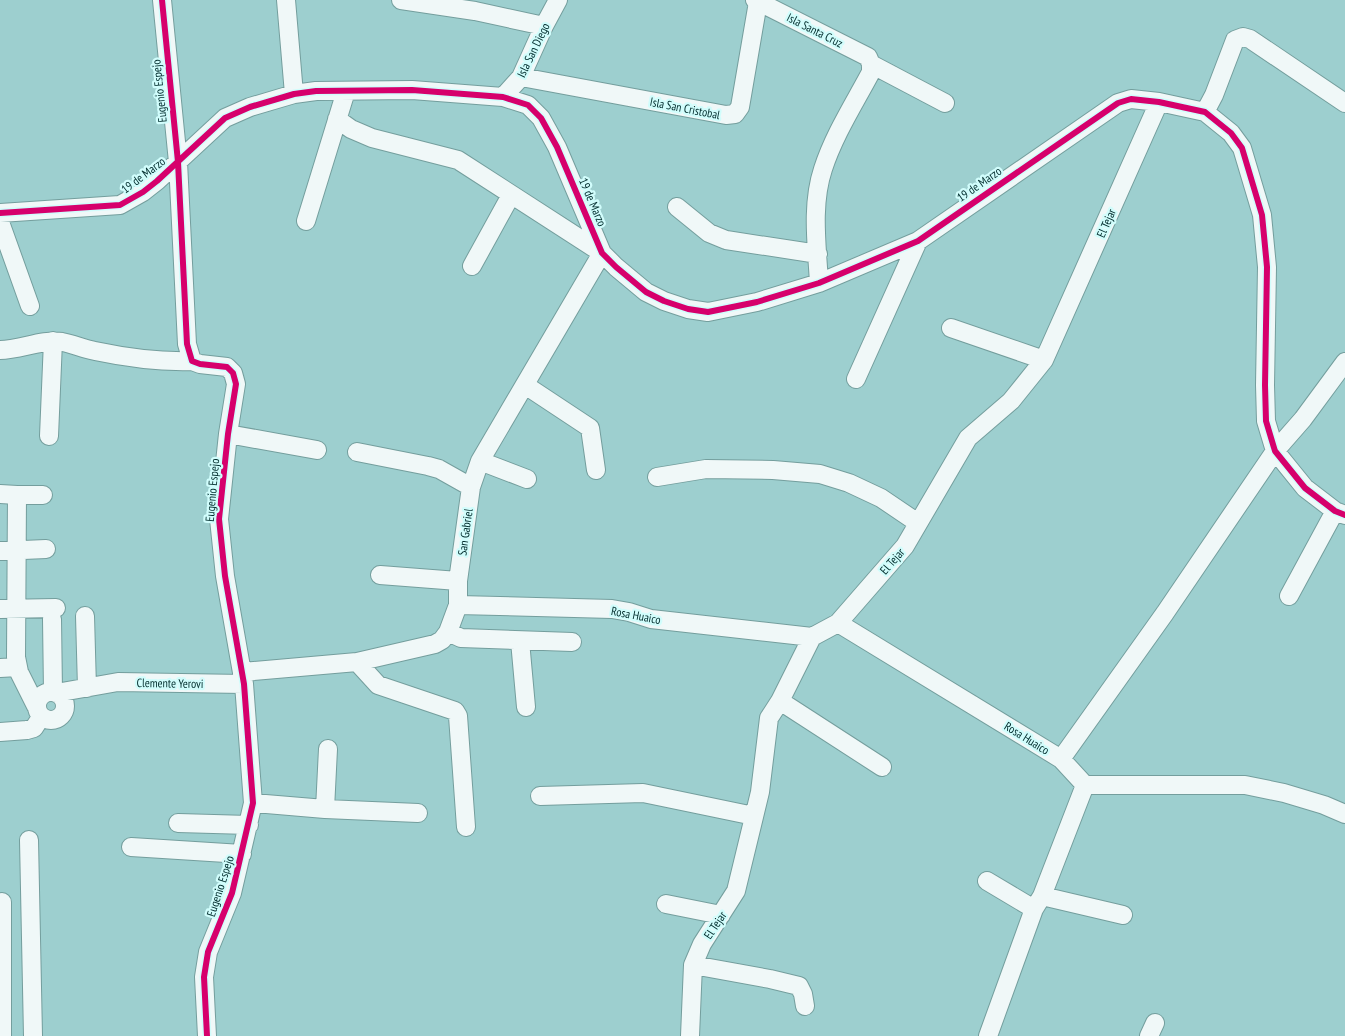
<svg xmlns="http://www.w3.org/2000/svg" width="1345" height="1036" viewBox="0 0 1345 1036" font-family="'PT Sans Narrow',sans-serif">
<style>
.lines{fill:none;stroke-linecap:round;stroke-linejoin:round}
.minor-casing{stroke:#749e9d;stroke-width:20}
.minor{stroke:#f0f8f8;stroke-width:18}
.cycleway-casing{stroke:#d1fdfc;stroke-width:9}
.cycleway{stroke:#d6006c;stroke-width:6}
.labels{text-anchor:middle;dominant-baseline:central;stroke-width:4.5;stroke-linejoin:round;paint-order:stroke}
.street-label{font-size:12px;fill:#012c2c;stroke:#d1fdfc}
</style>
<rect width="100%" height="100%" fill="#9dcfcf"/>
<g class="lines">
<defs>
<path id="minor" d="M162 0 178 162 187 344 192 361 200 364 227 367 233 373 236 384 228 434 219 519 225 576 244 684 253 803 232 893 208 952 204 977 207 1036
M286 0 294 94
M401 0 475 11 544 26
M755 0 868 57 871 64V72C854 104 834 135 823 169 811 205 817 246 819 283
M871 64 945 103
M521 77 726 115 735 114 740 107 758 2
M503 97 521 77 544 26 558 0
M1205 112 1214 95 1235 40 1243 37 1250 39 1345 103
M677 207 709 233 726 240 818 254
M0 213 120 205 143 192 157 181 225 118 250 107 294 94 316 91 412 90 503 97 528 105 541 118 557 147 602 253 616 267 646 292 664 301 688 309 708 312 757 302 819 283 918 241 1118 103 1131 99 1159 102 1205 112 1231 133 1242 148 1262 215 1267 267 1265 385 1266 421 1275 451 1305 488 1335 511 1345 515
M306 221 346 91
M0 222 30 306
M472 266 511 195
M951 328 1044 360
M0 350C20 350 42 339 62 342 73 344 84 349 95 351 128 358 159 362 192 361
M856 379 918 241
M525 385 590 428 596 470
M228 434 317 450
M49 436 53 341
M357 452 428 466 439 469 471 487
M480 461 527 479
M657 477 706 469 773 470 820 474 849 483 881 498 918 523
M0 494 17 495 16 657 19 672 36 706
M17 495H43
M0 551 46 549
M380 575 458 581
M1289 596 1335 511
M458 605 612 609 629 612 651 619 812 637
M0 609 56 608
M85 616 87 688
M52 619 53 692
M838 623 1061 759 1085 785H1245L1284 793 1324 805 1345 814
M448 632 461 638 572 642
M520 641 526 707
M357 662 378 685 455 711 458 716 466 827
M0 668 18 667
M243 672 357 662 435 644 442 640 448 632 458 605V581L471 487 480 461 602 253 458 160 372 138 351 129 337 119
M37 706a14 14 0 1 1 28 0a14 14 0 1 1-28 0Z
M56 693 118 682 244 684
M780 701 882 767
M0 732 27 730 34 728 41 717
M1061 759 1165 613 1275 451 1303 419 1345 362
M540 796 643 793 754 816
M253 803 325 809 328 749
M325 809 418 813
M178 823 249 825
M29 840 33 1036
M131 847 242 854
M987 881 1034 909
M1042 896 1123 915
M2 902V1036
M666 904 721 915
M693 965 770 979 799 986 803 994 805 1006
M690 1036 693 965 702 944 736 891 760 792 769 718 780 701 812 637 838 623 905 546 968 438 1011 401 1044 360 1159 102
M988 1036 1034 909 1042 896 1085 785
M1149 1036 1155 1023"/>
</defs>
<use href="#minor" class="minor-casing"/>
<use href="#minor" class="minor"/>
<defs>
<path id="cycleway" d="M162 0 178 162 187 344 192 361 200 364 227 367 233 373 236 384 228 434 219 519 225 576 244 684 253 803 232 893 208 952 204 977 207 1036
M0 213 120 205 143 192 157 181 225 118 250 107 294 94 316 91 412 90 503 97 528 105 541 118 557 147 602 253 616 267 646 292 664 301 688 309 708 312 757 302 819 283 918 241 1118 103 1131 99 1159 102 1205 112 1231 133 1242 148 1262 215 1267 267 1265 385 1266 421 1275 451 1305 488 1335 511 1345 515"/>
</defs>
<use href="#cycleway" class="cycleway-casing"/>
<use href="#cycleway" class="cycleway"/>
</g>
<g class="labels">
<g class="street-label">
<text transform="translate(815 30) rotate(27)">Isla Santa Cruz</text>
<text transform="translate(533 50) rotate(-64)">Isla San Diego</text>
<text transform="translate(159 91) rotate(-96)">Eugenio Espejo</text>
<text transform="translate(685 108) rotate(11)">Isla San Cristobal</text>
<text transform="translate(143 175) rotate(-37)">19 de Marzo</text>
<text transform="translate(979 184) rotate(-35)">19 de Marzo</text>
<text transform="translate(593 202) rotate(67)">19 de Marzo</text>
<text transform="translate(1106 223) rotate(-66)">El Tejar</text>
<text transform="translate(212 490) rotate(-85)">Eugenio Espejo</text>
<text transform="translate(465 532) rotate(-82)">San Gabriel</text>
<text transform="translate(892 561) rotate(-49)">El Tejar</text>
<text transform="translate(636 615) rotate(11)">Rosa Huaico</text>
<text transform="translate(170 683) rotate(1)">Clemente Yerovi</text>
<text transform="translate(1027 738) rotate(32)">Rosa Huaico</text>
<text transform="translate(220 886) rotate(-72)">Eugenio Espejo</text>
<text transform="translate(715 925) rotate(-56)">El Tejar</text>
</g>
</g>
</svg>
